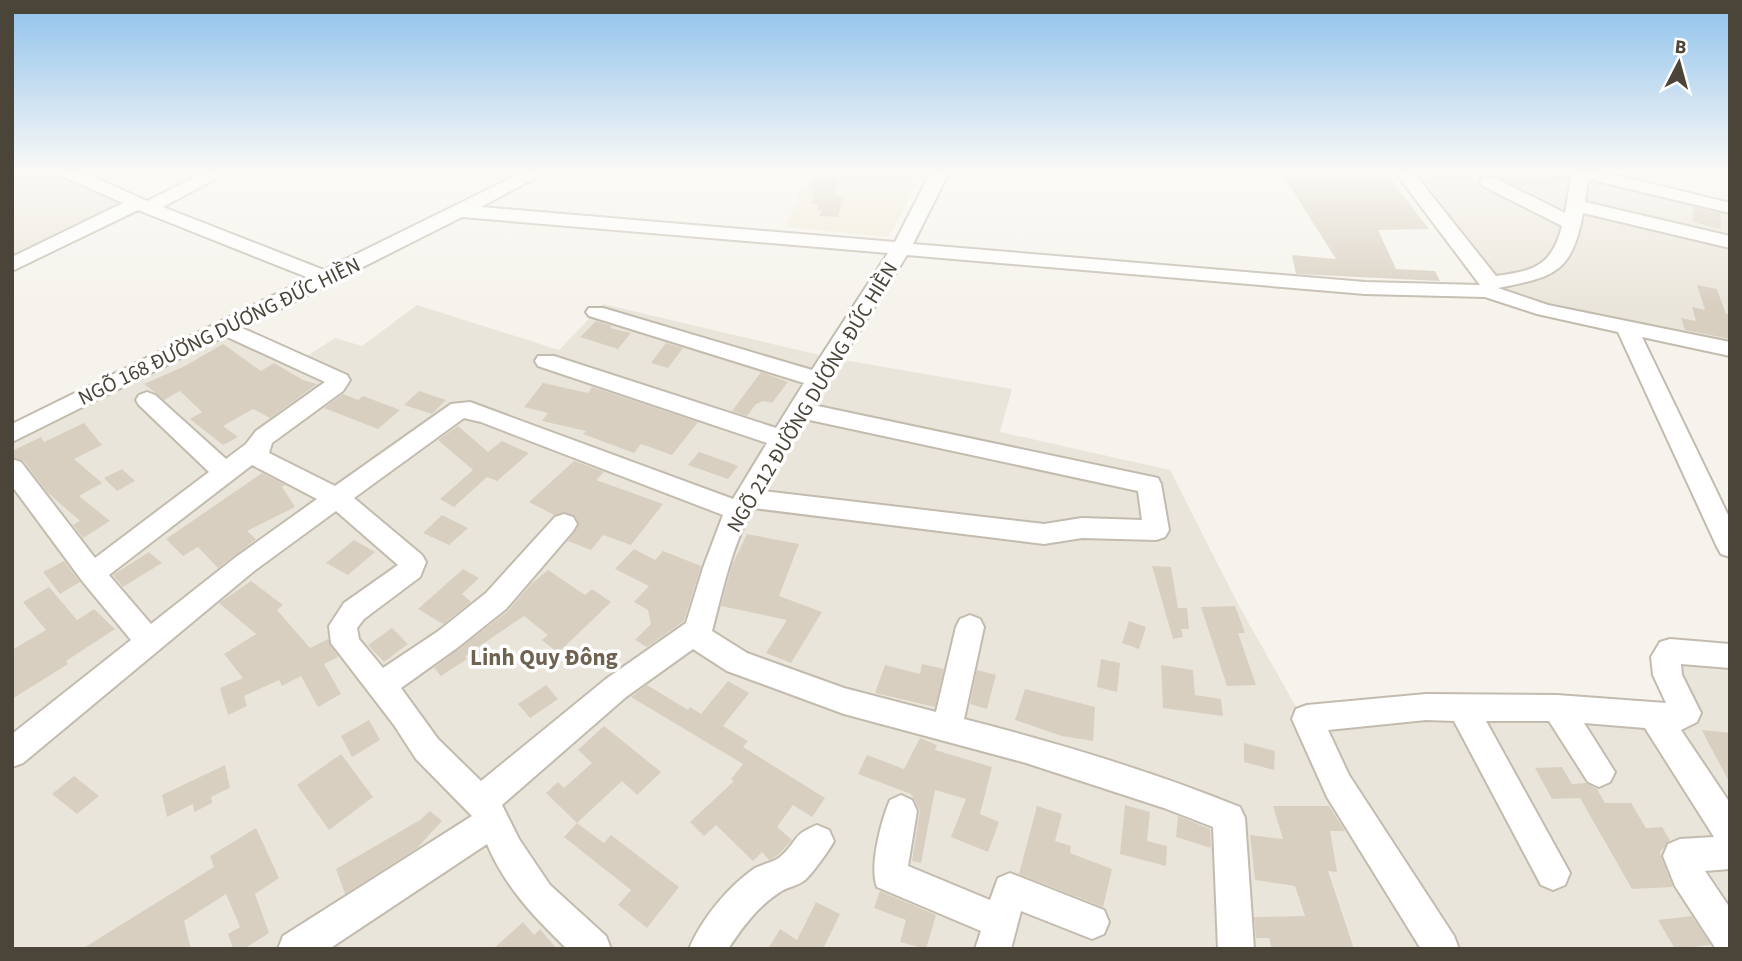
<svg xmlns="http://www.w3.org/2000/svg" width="1742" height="961" viewBox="0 0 1742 961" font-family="'Source Sans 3',sans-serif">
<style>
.residential{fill:#eae5da}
.education{fill:#efe8d6}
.building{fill:#d8cfc1}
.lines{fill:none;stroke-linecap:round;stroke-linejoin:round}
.minor-casing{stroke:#c2bbae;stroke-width:4}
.minor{fill:#fff;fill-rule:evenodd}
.labels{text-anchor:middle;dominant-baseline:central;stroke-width:7;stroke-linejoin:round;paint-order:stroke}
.street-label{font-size:21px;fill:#4b4439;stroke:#fff}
.neighbourhood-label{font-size:23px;font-weight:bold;fill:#6e6250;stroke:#fff}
</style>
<rect width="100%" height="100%" fill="#f6f3ec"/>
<path class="residential" d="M12 172H67L153 207 12 271Z
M1403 172H1652L1650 187 1730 207V351L1513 301 1492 284Z
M603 304 832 358 1012 389 1000 432 1170 470 1238 604 1299 712 1678 719 1673 674 1686 661 1730 665V949H12V435L224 328 296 363 335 338 362 346 417 305 559 350Z"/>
<path class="education" d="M808 172H924L888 237 786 227Z"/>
<path class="building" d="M814 172H841L834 195 844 196 838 217 820 216 821 210H817L819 204H812L815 194H811L814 187H809Z
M1281 172H1385L1429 229 1378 230 1396 269 1435 271 1440 281 1296 274 1292 255 1336 259Z
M1484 172H1569L1568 181 1521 188Z
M1693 207 1720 213 1721 229 1693 222Z
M1697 285 1717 289 1726 314H1730V339L1685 330 1681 318 1696 321 1692 307 1705 310Z
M596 321 612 326 610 328 631 333 618 349 580 337Z
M666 343 683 348 668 368 651 363Z
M223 344 261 371 274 363 303 380 317 384 270 418 253 409 223 426 238 437 223 445 190 419 202 412 180 391 164 400 144 384 185 366Z
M761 372 788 382 772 403 764 401 756 404 747 416 732 411Z
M543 383 588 393 592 387 698 422 672 455 641 444 634 453 583 434 586 431 542 421 548 413 524 407Z
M419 391 446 400 432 414 404 405Z
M343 394 358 400 363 396 400 410 378 429 324 408Z
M84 423 102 445 74 459 102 483 79 496 110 521 83 538 73 525 80 521 47 492 23 460 12 457V451L41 437 44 442Z
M458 426 488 452 502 441 529 453 497 481 487 477 454 507 440 499 473 470 438 440Z
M699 452 725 461 738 466 728 479 688 465Z
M574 461 604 472 596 480 663 504 631 545 603 535 591 550 568 541 579 525 575 516 565 512 554 515 529 502Z
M122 469 135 481 117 491 104 478Z
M262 473 285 485 282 487 295 507 247 531 256 539 218 568 198 547 183 556 166 539Z
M442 515 468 528 449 545 423 533Z
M747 534 799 544 779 596 822 612 791 663 766 653 787 620 721 606 732 565Z
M354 540 375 552 348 575 326 563Z
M634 549 655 560 663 551 701 566 684 621 647 647 635 640 651 624 648 610 634 602 649 586 615 569Z
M149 552 162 563 123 587 113 575Z
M64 561 80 582 60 594 43 572Z
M1152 566 1171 567 1178 608H1187L1189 629H1181L1183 637 1173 639Z
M463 569 479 578 462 594 471 602 443 624 418 609Z
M548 570 585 595 592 589 611 602 558 653 542 640 548 635 524 616 465 656 467 659 441 676 434 668 508 611 530 585Z
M251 581 283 605 277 610 310 648 328 639 338 657 324 664 341 694 318 707 301 676 282 686 279 680 244 696 247 706 228 715 220 688 243 678 224 654 256 634 219 603Z
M49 587 77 620 94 609 115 629 66 661 68 664 12 699V650L46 630 23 602Z
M1235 606 1245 633H1238L1256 685 1227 686 1201 607Z
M1129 621 1146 627 1139 649 1122 643Z
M392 628 408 644 384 662 368 645Z
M1101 659 1120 663 1117 692 1097 687Z
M922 664 944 669 935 707 875 693 885 665 920 674Z
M1161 665 1193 670 1195 695 1221 699 1223 716 1163 708Z
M977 670 996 675 987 709 970 704Z
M728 681 749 693 723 726 748 741 743 747 825 798 812 817 793 805 777 827 792 840 778 855 769 860 762 852 753 861 716 825 704 836 690 822 734 781 731 779 743 764 631 697 647 685 688 710 690 707 701 714Z
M546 685 558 699 530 718 518 704Z
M1025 689 1095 707 1093 741 1062 736 1015 720Z
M369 720 380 740 352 757 341 736Z
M604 726 661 772 637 795 622 781 577 823 546 793 558 782 564 788 592 763 578 750Z
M1702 730 1730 733V783L1709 744Z
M920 738 937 745 935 750 992 767 980 814 999 822 988 852 951 837 966 799 935 790 921 863 912 861 920 811 914 799 911 794 858 774 867 755 904 769Z
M1244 743 1275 751 1274 770 1244 762Z
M341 754 373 797 329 830 297 785Z
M225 765 230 788 211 797 212 803 194 812 193 804 167 817 162 795Z
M1562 767 1580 798 1552 799 1535 768Z
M74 776 99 796 77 814 52 794Z
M1586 783 1597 789 1605 803H1631L1646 828 1662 827 1670 840 1660 852 1661 857 1673 887 1632 889 1572 784Z
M1125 805 1150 812 1147 841 1167 846 1166 866 1120 854Z
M1037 806 1062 814 1055 841 1071 846 1070 853 1112 869 1103 907 1019 874Z
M1273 806H1329L1345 831H1330L1337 872 1328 871 1354 949H1272L1269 938H1256L1254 917 1305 916 1295 886 1255 880 1250 835 1283 839Z
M430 811 442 821 417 848 345 894 336 869 420 820Z
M1178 816 1210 829 1211 848 1176 837Z
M577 823 604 843 611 835 679 887 647 928 618 905 631 890 564 837Z
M256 828 279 878 255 894 269 933 244 949H233L228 934 240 927 226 894 184 921 191 949H82L214 867 210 856Z
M880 891 936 915 926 949 900 942 906 920 874 908Z
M816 902 840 914 823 949H768L780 929 797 940Z
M1692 916 1711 945 1675 949 1658 920Z
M523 922 534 935 540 929 557 949H493Z"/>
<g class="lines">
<defs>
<path id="minor" d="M59 172H82L147 201 205 172H228L163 207 324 270 523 172H546L481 207 895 242 931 172H949L913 244 1365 282 1480 285 1395 172H1413L1496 276C1534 271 1552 266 1562 226L1483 186 1480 182 1483 178H1495L1565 213 1572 172H1603L1730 203V213L1588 179 1585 202 1730 236V248L1583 213C1572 274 1553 277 1498 288L1548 305 1730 342V356L1642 337 1730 519V557L1721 554 1717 547 1618 332 1537 314 1485 297 1365 294 907 255 813 405 1158 478 1161 484 1169 530 1165 537 1156 540 1082 538 1044 544 753 508C732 545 723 590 712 631L747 653 844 688 936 712 956 627 960 619 970 615 980 619 984 627 964 719C1058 743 1151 771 1240 807L1245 818 1254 949H1218L1213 827 1164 808 1026 763 844 714 727 671 693 649 626 697 502 805 519 839 550 885 606 936 611 949H567C534 917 505 887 487 844L329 949H278L283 936 472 816 416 759 394 725 331 643 329 626 344 603 398 565 336 511 254 571 23 763 12 767V734L131 640 83 582 12 486V459L21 462 95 558 209 472 139 405 136 400 139 395 147 392 155 395 226 459 246 444 256 431 325 382 225 336 12 442V424L309 278 138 210 12 271V257L123 203 62 176ZM462 217 888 253 812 370 603 308H589L586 312 589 316 804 383 776 428 554 356H538L535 361 538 366 767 443 733 499 470 402 451 404 335 486 269 453 272 443 343 391 350 380 347 375 242 328ZM464 418 481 422 723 515 703 568 686 623 606 679 481 781 438 739 401 688 457 648 506 609 573 531 577 524 573 517 564 514 555 517 486 593 437 632 383 668 359 639 357 628 364 619 420 577 426 562 422 555 354 498ZM805 419 1138 491 1142 520 1082 518 1044 524 763 491ZM252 465 317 499 236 557 151 624 109 575Z
M1670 639 1730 644V668L1681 664 1682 675 1701 713 1697 722 1681 730 1730 803V869L1705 871 1730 908V949H1716L1675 886 1663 856 1668 844 1680 839 1714 837 1645 728 1584 723 1615 772 1610 782 1599 787 1588 782 1549 721H1486L1570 873 1565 885 1553 890 1541 885 1454 721 1426 720 1328 730 1349 775 1454 936 1459 949H1421L1327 797 1292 719 1296 709 1307 705 1426 694 1557 695 1666 703 1653 675 1651 657 1660 642Z
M901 795 912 800 917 811 908 866 990 900 998 878 1010 873 1104 910 1109 922 1104 934 1092 939 1021 911 1011 949H975L981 931 877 887C869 867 881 821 890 800Z
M817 825 829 830 834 841C830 849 812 874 805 880 798 886 787 887 780 892 758 906 742 928 728 949H689C702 918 728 887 755 868 763 864 774 862 780 857 798 842 791 835 817 825Z"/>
</defs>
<use href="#minor" class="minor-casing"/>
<use href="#minor" class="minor"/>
</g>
<linearGradient id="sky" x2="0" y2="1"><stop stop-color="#8fc1ec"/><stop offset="0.56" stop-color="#fbfaf6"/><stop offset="1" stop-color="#fbfaf6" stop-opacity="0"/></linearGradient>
<rect width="1742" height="307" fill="url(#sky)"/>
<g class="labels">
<g class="street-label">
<text transform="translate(219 331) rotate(-26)">NGÕ 168 ĐƯỜNG DƯƠNG ĐỨC HIỀN</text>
<text transform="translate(812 397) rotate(-59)">NGÕ 212 ĐƯỜNG DƯƠNG ĐỨC HIỀN</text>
</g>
<g class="neighbourhood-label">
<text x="544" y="657">Linh Quy Đông</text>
</g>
</g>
<rect width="1742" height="961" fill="none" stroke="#4b4439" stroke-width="28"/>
<g transform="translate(1679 63) rotate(6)" stroke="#ffffff" stroke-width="5" paint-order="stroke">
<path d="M0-5L12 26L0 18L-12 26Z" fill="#4b4439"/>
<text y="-10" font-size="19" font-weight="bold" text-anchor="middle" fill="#4b4439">B</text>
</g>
</svg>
